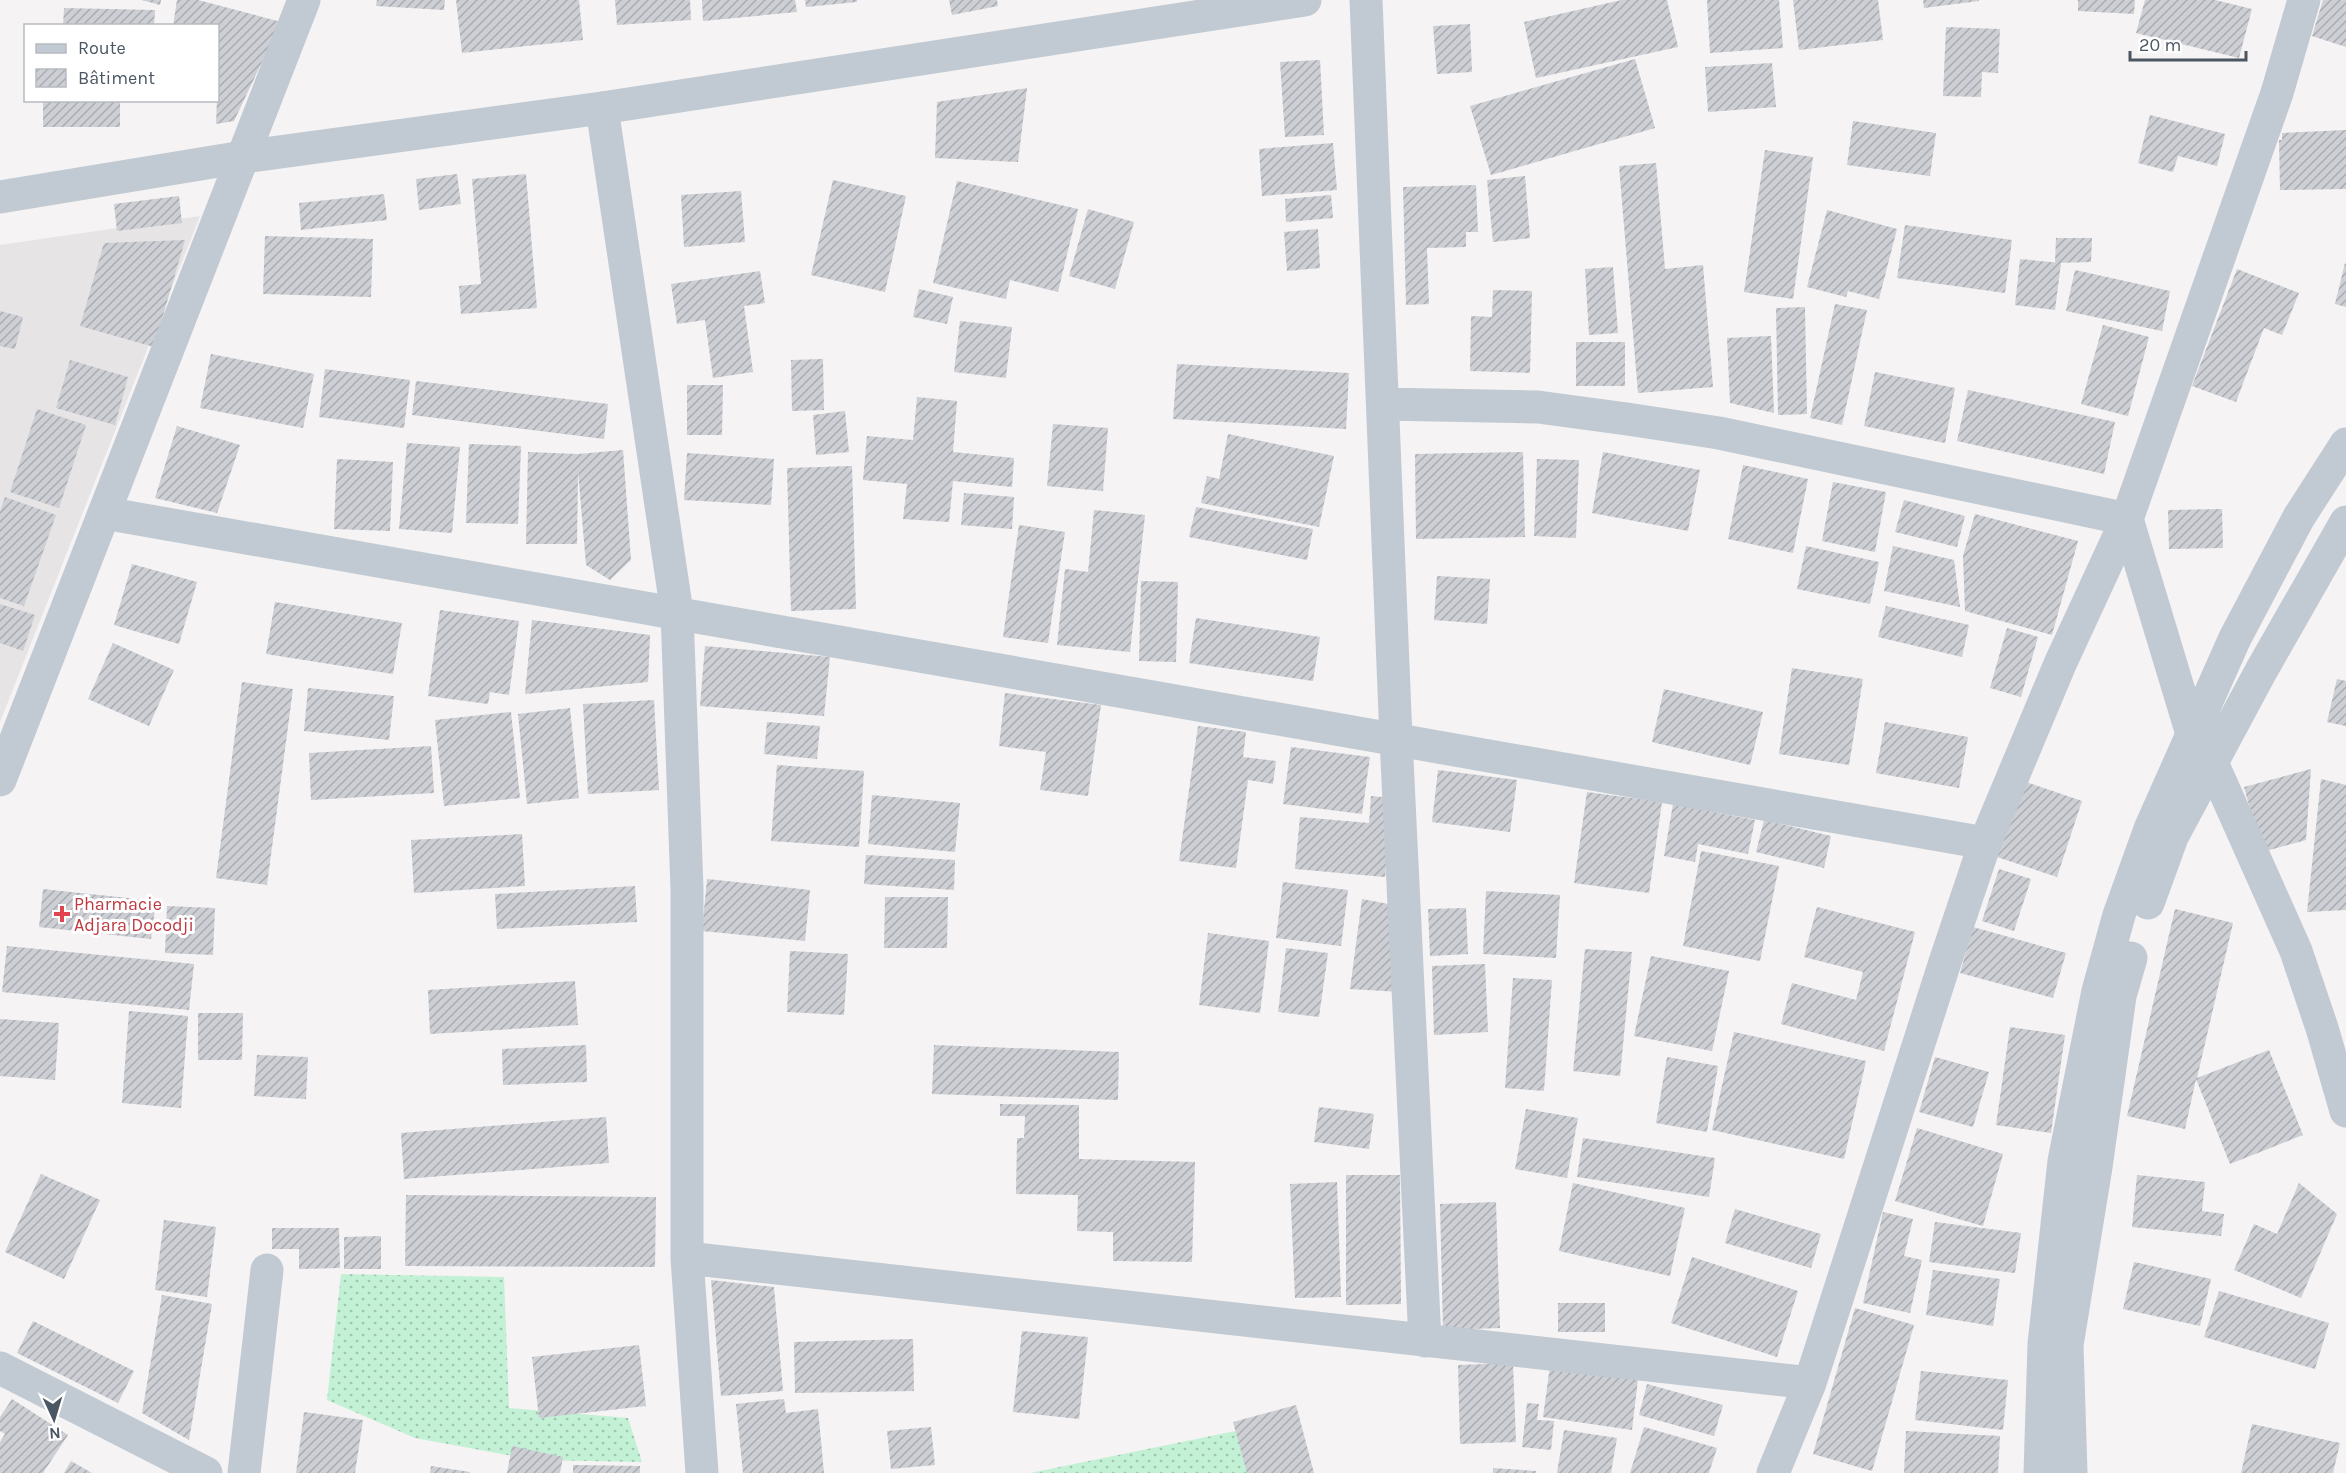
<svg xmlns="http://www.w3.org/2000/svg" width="2346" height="1473" viewBox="0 0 2346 1473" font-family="Karla,sans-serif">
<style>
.education{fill:#e6e4e5}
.grass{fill:url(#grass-dots)}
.building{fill:url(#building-hatch)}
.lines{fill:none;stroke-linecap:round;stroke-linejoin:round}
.minor{stroke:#c1cad2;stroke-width:33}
.tertiary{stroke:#c1cad2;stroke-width:33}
.health-dot{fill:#e0444e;stroke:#fff;stroke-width:2}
.labels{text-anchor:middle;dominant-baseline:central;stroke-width:6;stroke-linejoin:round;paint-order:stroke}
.health-label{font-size:18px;fill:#be3a42;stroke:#fff;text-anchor:start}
</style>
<defs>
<pattern id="grass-dots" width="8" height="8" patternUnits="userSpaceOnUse" patternTransform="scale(1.5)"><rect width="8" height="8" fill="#c3f1d5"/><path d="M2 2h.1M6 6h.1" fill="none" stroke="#a0c6b0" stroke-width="1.8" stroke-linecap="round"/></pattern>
<pattern id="building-hatch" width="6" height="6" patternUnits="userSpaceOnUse" patternTransform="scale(1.5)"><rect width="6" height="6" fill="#cdcfd5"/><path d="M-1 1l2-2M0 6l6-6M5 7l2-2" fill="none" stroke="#a8abb0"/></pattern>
</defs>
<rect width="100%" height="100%" fill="#f5f3f3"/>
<path class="education" d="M200 216 0 722V245Z"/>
<path class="grass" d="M341 1274 504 1277 509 1408 628 1418 642 1462 535 1460 415 1438 327 1400Z
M1255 1427 1264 1473H1030Z"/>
<path class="building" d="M142 0H161L160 5Z
M177 0H198L281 22 234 121 216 124 219 46 218 26H173Z
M377 0H445L444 10 376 6Z
M456 0H579L583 40 462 53Z
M615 0H690L691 20 617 25Z
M702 0H795L797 12 703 21Z
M805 0H857V2L806 7Z
M949 0H997L998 6 952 15Z
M1622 0H1667L1678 47 1536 78 1524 22Z
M1707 0H1779L1783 48 1710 53Z
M1793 0H1878L1883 40 1799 50Z
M1923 0H1979V1L1924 8Z
M2078 0H2135L2134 14 2078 11Z
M2145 0H2215L2252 9 2239 58 2136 33Z
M2323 0H2346V47L2312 36Z
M64 8 155 10 154 26H63Z
M1470 24 1472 72 1437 74 1433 26Z
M1946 27 2000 29 1998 73 1982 72 1981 97 1943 96Z
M1635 59 1655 128 1491 175 1470 106Z
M1320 60 1324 135 1285 137 1280 62Z
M1772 63 1776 107 1708 112 1705 67Z
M1027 88 1018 162 935 158 937 102Z
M43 101H120V127H43Z
M2150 115 2225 134 2217 166 2178 156 2173 172 2138 163Z
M1853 121 1936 133 1930 176 1847 165Z
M2346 130V189L2280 190 2279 140H2282V133Z
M1333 143 1337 190 1262 196 1259 149Z
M1765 150 1813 157 1793 299 1744 292Z
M1656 163 1665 269 1703 265 1713 387 1638 393 1619 166Z
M457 174 461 204 419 210 416 179Z
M526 174 537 308 461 314 459 286 481 284 472 179Z
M1525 176 1530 238 1493 242 1487 180Z
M833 180 906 196 885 292 811 275Z
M957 181 1078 209 1058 292 1010 280 1006 299 933 283Z
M1476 185 1478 232H1466V247L1427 248 1429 304 1406 305 1403 187Z
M741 191 745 242 684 247 681 195Z
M384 194 387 220 301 230 299 203Z
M1331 195 1333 218 1286 222 1285 199Z
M179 196 182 223 117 231 114 204Z
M1088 209 1134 222 1115 289 1069 276Z
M1827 210 1897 229 1879 299 1848 291 1846 297 1807 287Z
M1905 225 2012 240 2005 293 1897 278Z
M1318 229 1320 268 1287 271 1284 232Z
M265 236 373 239 371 297 263 294Z
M2056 238H2092L2091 262 2055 263Z
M185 240 154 347 80 326 104 243Z
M2020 259 2061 263 2055 310 2015 305Z
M2345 263 2346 264V307L2335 304Z
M1613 267 1618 333 1589 335 1585 269Z
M2237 269 2299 293 2282 335 2264 328 2236 402 2192 386Z
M2075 270 2170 291 2162 331 2066 311Z
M760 271 765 303 744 306 753 372 713 378 705 320 677 324 671 284Z
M919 289 953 297 947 324 913 317Z
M1493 290 1532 291 1530 373 1470 371 1471 316 1492 317Z
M1835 304 1867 310 1842 425 1810 418Z
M1805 307 1807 414 1778 415 1776 308Z
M0 311 23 317 15 349 0 346Z
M960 321 1012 327 1006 378 954 372Z
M2103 325 2149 337 2128 416 2081 404Z
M1771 336 1774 413 1730 403 1727 338Z
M1576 342H1625V386H1576Z
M211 354 314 374 303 428 200 408Z
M823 359 824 410 792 411 791 360Z
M70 360 128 377 115 425 56 408Z
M1177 364 1349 373 1346 429 1173 419Z
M325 369 410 380 404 428 319 417Z
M1875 372 1955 388 1945 443 1864 426Z
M416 381 608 404 604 439 412 415Z
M687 385H723L722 435H687Z
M1968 390 2115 422 2104 474 1957 441Z
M917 397 957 401 953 452 1014 458 1012 487 953 481 949 522 903 519 907 484 863 480 867 436 913 440Z
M37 409 86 425 59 508 10 492Z
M845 411 849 452 816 455 813 415Z
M1053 424 1108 428 1103 491 1047 486Z
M177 426 240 445 217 513 155 498Z
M1228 434 1334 456 1319 527 1201 503 1207 476 1219 479Z
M407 443 460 447 452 533 399 529Z
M469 444 521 446 518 524 466 523Z
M623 450 631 560 610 580 586 565 578 471 577 544H526L528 452 578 454Z
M1523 452 1525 537 1416 539 1415 454Z
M1603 452 1700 470 1688 531 1592 513Z
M687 453 774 459 771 505 684 500Z
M337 459 393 462 390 531 334 529Z
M1537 459 1579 460 1576 538 1534 536Z
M1743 465 1808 479 1793 553 1728 539Z
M852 466 856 609 791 611 787 468Z
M1833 482 1886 492 1875 552 1822 541Z
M964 493 1014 497 1012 529 961 525Z
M5 497 56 515 24 606 0 598V512Z
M1904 500 1965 516 1957 547 1895 532Z
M1196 507 1313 529 1307 560 1189 537Z
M2222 509 2223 548 2169 549 2168 510Z
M1094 510 1145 515 1130 652 1057 645 1065 569 1088 572Z
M1975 514 2078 541 2052 635 1965 611 1963 556Z
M1019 525 1065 532 1048 643 1003 637Z
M1806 546 1879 562 1870 604 1797 589Z
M1893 546 1954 560 1960 607 1884 591Z
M132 564 197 582 179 644 114 625Z
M1437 576 1490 579 1487 624 1434 620Z
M1141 581 1178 582 1176 662 1139 661Z
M275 602 402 623 393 674 266 654Z
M0 604 35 615 23 651 0 643Z
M1886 606 1969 625 1962 657 1878 637Z
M440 610 519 621 509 695 490 692 488 704 428 696Z
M1196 618 1320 637 1313 681 1189 663Z
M532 620 650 635 648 682 525 694Z
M2007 628 2038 637 2021 697 1990 688Z
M113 643 174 670 149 726 88 699Z
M705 646 830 657 824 716 700 706Z
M1792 668 1863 679 1849 765 1779 754Z
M2337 679 2346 681V726L2327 722Z
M242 682 293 689 267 885 216 878Z
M308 688 394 696 389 740 304 731Z
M1664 689 1763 712 1750 765 1652 742Z
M1005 693 1101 705 1088 796 1040 790 1046 752 999 746Z
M654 700 659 790 588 794 583 704Z
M570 708 579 798 527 804 518 714Z
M511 712 520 798 444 806 435 720Z
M767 722 820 726 817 759 764 754Z
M1885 722 1968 737 1959 788 1876 773Z
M1198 726 1246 732 1243 757 1276 761 1273 784 1248 780 1236 868 1179 861Z
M431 746 434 793 311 800 309 753Z
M1291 747 1370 757 1362 814 1283 804Z
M777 765 864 771 859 847 771 841Z
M2311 769 2306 840 2262 852 2244 787Z
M1438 770 1517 780 1510 832 1432 822Z
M2321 779 2346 785V910L2307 912Z
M2023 781 2082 801 2057 877 1997 857Z
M1587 792 1662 802 1649 893 1574 883Z
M872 795 960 803 955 852 868 844Z
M1371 796 1392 798 1385 877 1295 869 1300 817 1369 823Z
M1673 804 1755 820 1748 854 1698 844 1695 862 1664 856Z
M1764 820 1831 836 1824 868 1756 852Z
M522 834 525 886 414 893 411 840Z
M1701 851 1779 866 1760 961 1683 946Z
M866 855 955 860 954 890 864 884Z
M1999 869 2031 879 2014 931 1982 921Z
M707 879 810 890 805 941 702 931Z
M1283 882 1348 890 1341 946 1276 938Z
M635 886 637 922 497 929 495 894Z
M43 889 156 901 151 939 39 927Z
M1486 891 1560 895 1556 958 1483 954Z
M885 897H948L947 948H884Z
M1362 899 1394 905 1400 992 1350 989Z
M167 906 215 908 213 955 165 953Z
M1817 907 1915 932 1884 1051 1781 1024 1792 983 1856 1000 1863 972 1804 957Z
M1466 908 1468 954 1430 956 1428 909Z
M2175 909 2233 923 2197 1078 2269 1050 2303 1135 2230 1164 2196 1079 2185 1129 2127 1116Z
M1973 927 2066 953 2053 998 1960 973Z
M1208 933 1269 941 1260 1013 1199 1005Z
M7 946 194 964 189 1010 2 992Z
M1286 948 1328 953 1319 1017 1278 1012Z
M1585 949 1632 952 1620 1076 1573 1071Z
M790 951 848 954 844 1015 787 1012Z
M1651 956 1729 971 1712 1051 1634 1036Z
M1485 964 1488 1032 1434 1035 1432 966Z
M1513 978 1552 980 1544 1091 1505 1088Z
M575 981 578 1025 430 1034 428 990Z
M129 1011 188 1016 181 1108 122 1103Z
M198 1013H243L242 1060H198Z
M0 1019 59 1023 55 1080 0 1076Z
M2010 1027 2065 1035 2051 1133 1996 1125Z
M1734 1032 1866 1061 1844 1159 1712 1130Z
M586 1045 587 1082 503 1085 502 1049Z
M934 1045 1119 1052 1118 1100 932 1094Z
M257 1055 308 1057 306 1099 254 1096Z
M1667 1057 1718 1066 1707 1132 1656 1123Z
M1935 1057 1989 1072 1973 1127 1919 1112Z
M1000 1104 1079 1105V1159L1195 1162 1192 1262 1113 1261V1232L1077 1231 1078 1195 1016 1194 1017 1138H1024L1025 1116H1000Z
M1319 1107 1374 1114 1369 1149 1314 1142Z
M1526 1109 1578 1118 1567 1178 1515 1169Z
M606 1117 609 1163 404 1179 401 1133Z
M1917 1128 2003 1154 1983 1226 1895 1201Z
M1583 1138 1715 1158 1709 1197 1577 1177Z
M41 1174 100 1200 64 1279 5 1252Z
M1346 1175H1400L1401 1304 1346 1305Z
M2137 1175 2205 1182 2202 1211 2224 1214 2221 1236 2132 1227Z
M1337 1182 1341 1297 1295 1298 1290 1184Z
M1573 1183 1685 1208 1670 1276 1559 1251Z
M2299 1183 2337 1214 2301 1298 2234 1270 2254 1224 2277 1234Z
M406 1195 656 1197 655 1267 405 1266Z
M1496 1202 1500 1328 1443 1330 1440 1204Z
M1735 1209 1821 1234 1811 1268 1725 1243Z
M1883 1212 1913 1219 1904 1256 1922 1260 1910 1313 1863 1303Z
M164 1220 216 1227 207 1297 155 1290Z
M1935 1222 2021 1233 2015 1273 1929 1262Z
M272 1228H339L340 1268 299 1269V1249H272Z
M381 1236V1269H344V1237Z
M1692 1257 1798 1291 1777 1357 1671 1323Z
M2134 1262 2211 1279 2200 1326 2123 1309Z
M1933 1270 2000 1279 1993 1326 1926 1315Z
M711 1280 774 1287 783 1391 721 1396Z
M2219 1291 2329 1323 2315 1369 2204 1337Z
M162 1295 212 1304 189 1440 142 1413Z
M1558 1303H1605V1332H1558Z
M1855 1308 1914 1325 1872 1471 1813 1454Z
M33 1321 134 1371 118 1403 17 1353Z
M1022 1331 1088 1337 1079 1419 1013 1412Z
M913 1339 914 1391 795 1393 794 1342Z
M639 1345 646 1406 539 1418 532 1357Z
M1513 1363 1516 1442 1460 1444 1458 1365Z
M1550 1366 1638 1379 1632 1430 1543 1417Z
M1921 1371 2008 1380 2003 1430 1915 1420Z
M1647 1384 1723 1405 1714 1436 1639 1415Z
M12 1399 68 1435 43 1473H0V1442L5 1434 0 1431V1417Z
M784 1399 786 1413 818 1409 824 1473H743L736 1404Z
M1527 1403 1539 1404 1537 1420 1554 1421 1551 1450 1522 1447Z
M1296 1405 1314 1473H1247L1233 1422Z
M304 1412 363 1420 355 1473H296Z
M2252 1424 2340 1443 2333 1473H2241Z
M931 1427 935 1465 891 1469 887 1431Z
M1644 1427 1717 1448 1709 1473H1630Z
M1564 1430 1617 1438 1611 1473H1557Z
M1906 1431 2000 1436 1998 1473H1904Z
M512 1446 563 1457 560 1473H507Z
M71 1461 92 1473H64Z
M573 1465 640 1466V1473H573Z
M431 1466 470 1472V1473H430Z
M1493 1468 1536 1471V1473H1493Z"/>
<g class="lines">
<path class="minor" d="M1366 0 1396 739 1425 1341
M602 108 677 613 687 889V1258L702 1473
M1383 404 1538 407 1627 419 1719 433 2127 519 2192 734
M104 513 1985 843
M2213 765 2296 951 2322 1028 2346 1111
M687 1258 1810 1383
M0 1368 206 1473
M244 1473 267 1270
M1773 1473 1810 1383 1945 962 1985 843 2060 664 2127 519 2277 93 2304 0"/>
<path class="tertiary" d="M0 197 243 157 602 108 1305 0
M0 780 304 0
M2148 903 2172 837 2261 671 2346 522
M2040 1473 2044 1344 2064 1161 2098 991 2119 915 2150 829 2235 638 2299 517 2346 444
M2071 1473 2067 1345 2096 1167 2120 996 2131 958"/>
</g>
<path class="health-dot" d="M59 905h6v6h6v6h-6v6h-6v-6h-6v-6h6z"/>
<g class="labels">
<g class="health-label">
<text x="74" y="904">Pharmacie<tspan x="74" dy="21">Adjara Docodji</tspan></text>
</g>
</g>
<rect x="24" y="24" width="195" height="78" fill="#ffffff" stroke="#b7bbc0" stroke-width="1.5"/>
<rect x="36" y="44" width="30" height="9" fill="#c1cad2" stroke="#b7bbc0" stroke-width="1.5"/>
<text x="78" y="54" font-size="18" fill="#4a5661">Route</text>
<rect x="36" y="69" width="30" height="18" fill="url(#building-hatch)" stroke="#b7bbc0" stroke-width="1.5"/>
<text x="78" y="84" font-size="18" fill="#4a5661">Bâtiment</text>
<g transform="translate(54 1419) rotate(176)" stroke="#ffffff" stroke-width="4.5" paint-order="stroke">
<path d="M0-4.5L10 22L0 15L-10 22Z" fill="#4a5661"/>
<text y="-9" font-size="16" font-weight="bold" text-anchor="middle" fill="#4a5661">N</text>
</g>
<path d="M2130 51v9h116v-9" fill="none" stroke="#4a5661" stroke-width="3"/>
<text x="2139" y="51" font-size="18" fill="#4a5661" stroke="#ffffff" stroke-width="4.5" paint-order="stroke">20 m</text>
</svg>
